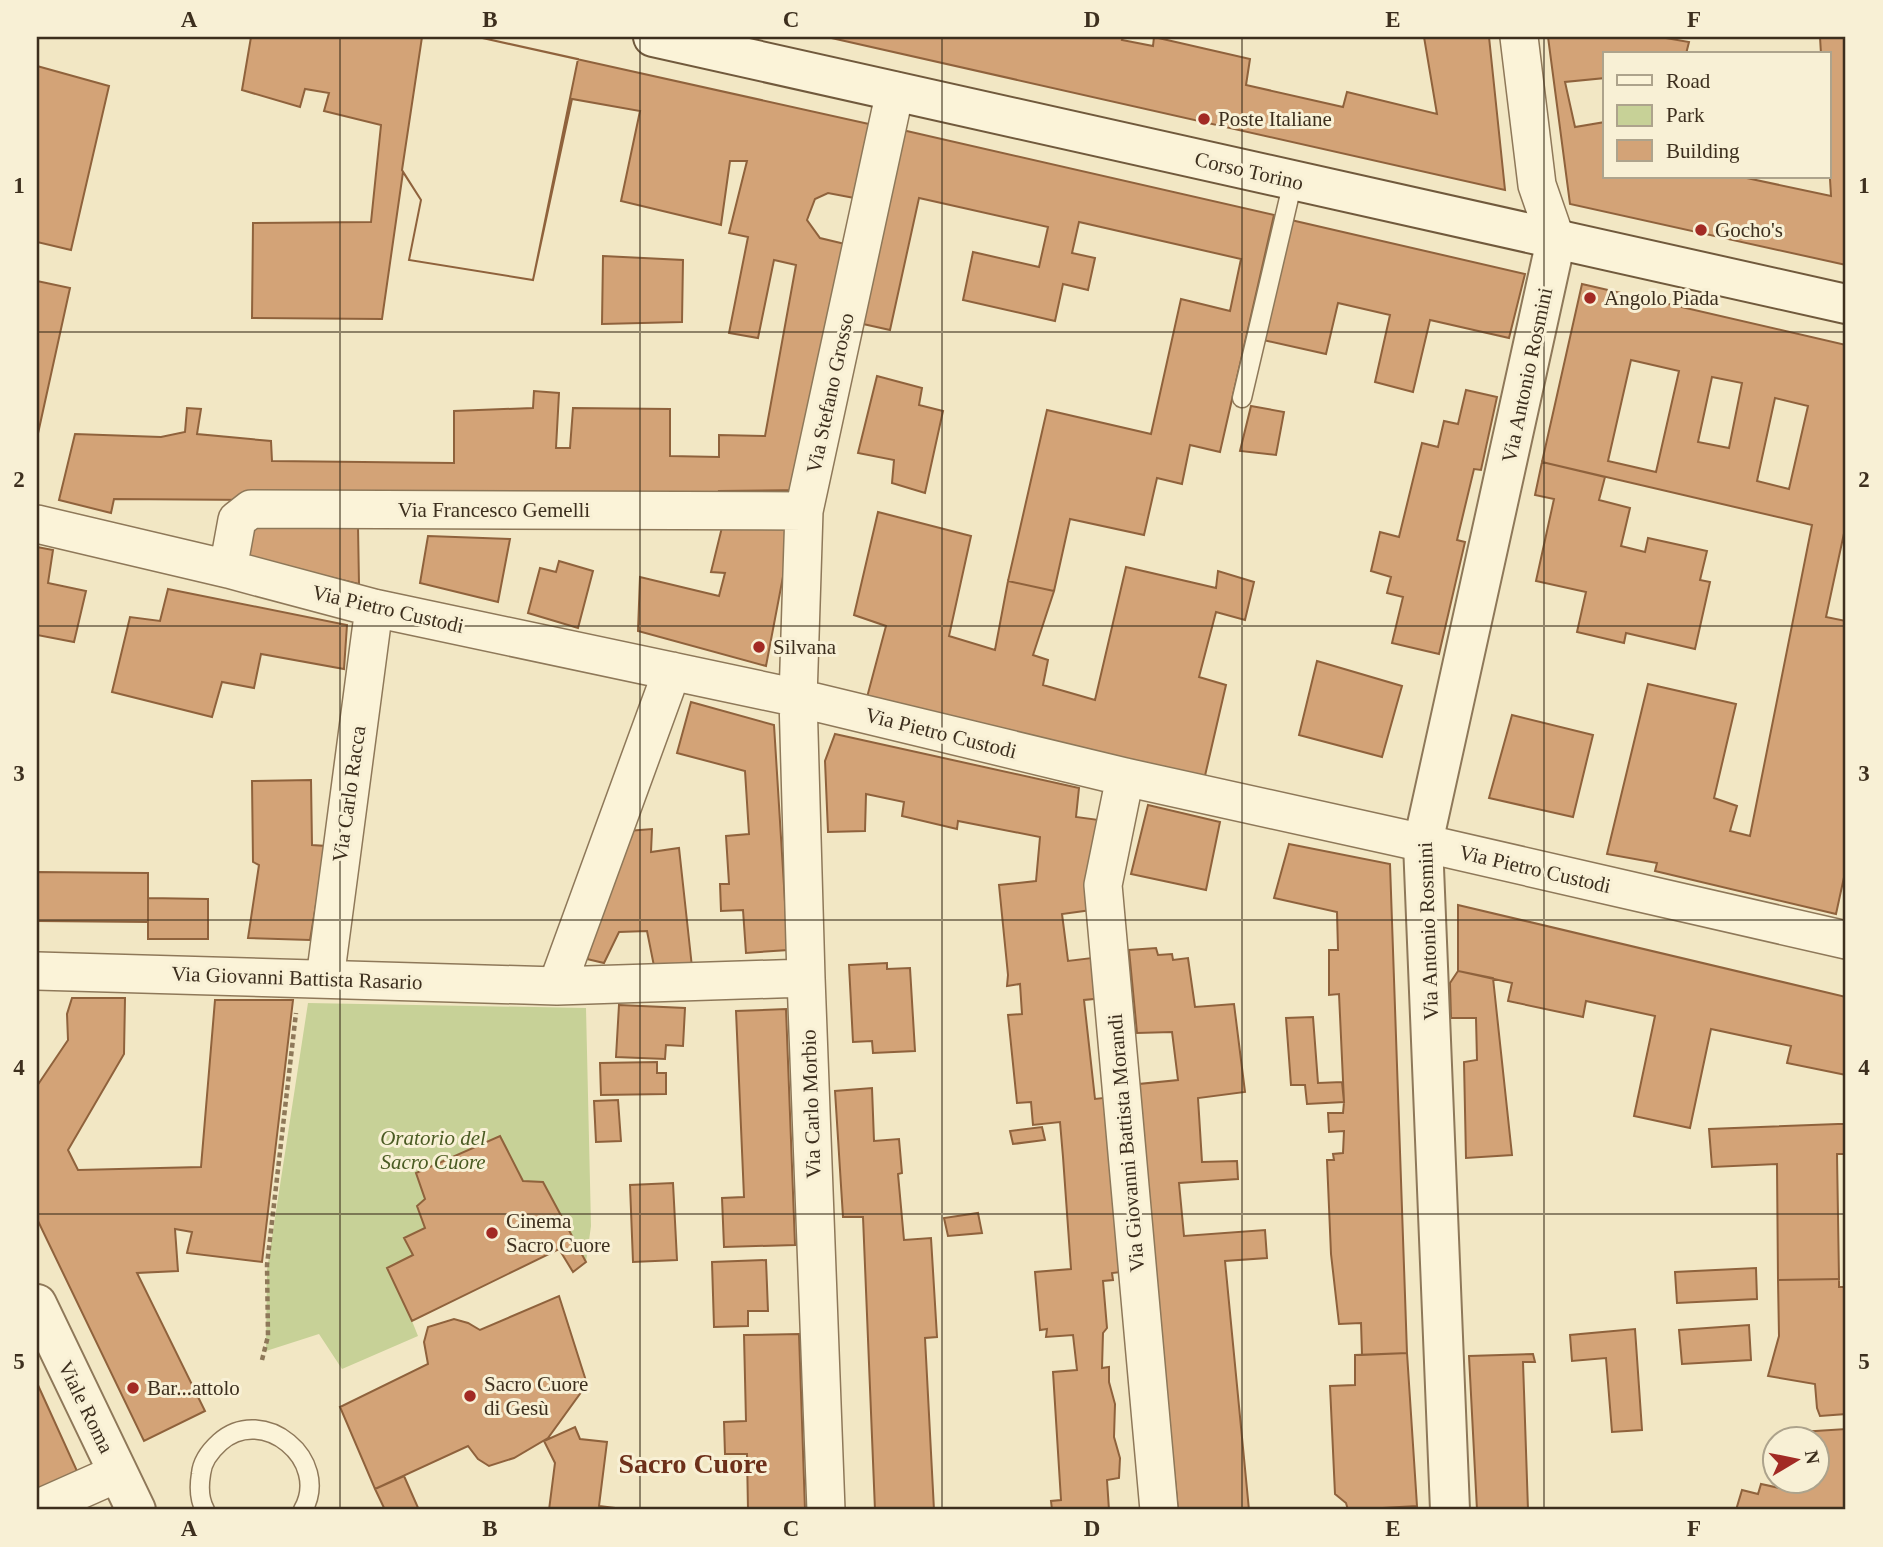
<svg xmlns="http://www.w3.org/2000/svg" width="1883" height="1547" viewBox="0 0 1883 1547" font-family="'Times New Roman',serif">
<style>
.green{fill:#c7d197}
.building{fill:#d3a377;stroke:#8f623c;stroke-width:2;fill-rule:evenodd}
.lines{fill:none;stroke-linecap:round;stroke-linejoin:round}
.service-casing{stroke:#8e7859;stroke-width:21}
.minor-casing{stroke:#8e7859;stroke-width:40}
.tertiary-casing{stroke:#8e7859;stroke-width:42}
.secondary-casing{stroke:#70593c;stroke-width:42}
.path{stroke:#8e7859;stroke-width:4.5;stroke-dasharray:5 3.5;stroke-linecap:butt}
.service{stroke:#fbf3d8;stroke-width:18}
.minor{stroke:#fbf3d8;stroke-width:37}
.tertiary{stroke:#fbf3d8;stroke-width:38}
.secondary{stroke:#fbf3d8;stroke-width:38}
.grid{fill:none;stroke:#3d2f1e;stroke-width:2;stroke-opacity:0.55}
.poi-dot{fill:#a22a24;stroke:#f8f0d5;stroke-width:2.5}
.labels{text-anchor:middle;dominant-baseline:central;stroke-width:6;stroke-linejoin:round;paint-order:stroke}
.poi-label{font-size:21px;fill:#3d2f1e;stroke:#f8f0d5;text-anchor:start}
.street-label{font-size:21px;fill:#3d2f1e;stroke:#f8f0d5}
.park-label{font-size:21px;font-style:italic;fill:#4a5b23;stroke:#f8f0d5}
.district-label{font-size:28px;font-weight:bold;fill:#6d301a;stroke:#f8f0d5}
.neatline{fill:none;stroke:#3d2f1e;stroke-width:2.5}
.grid-label{font-size:23px;text-anchor:middle;font-weight:bold;fill:#3d2f1e}
</style>
<rect width="100%" height="100%" fill="#f2e7c4"/>
<path class="green" d="M308 1003 586 1008 591 1226 586 1262 573 1272 559 1249 412 1321 418 1336 342 1369 319 1334 266 1351 267 1270Z"/>
<path class="building" d="M251 37H478L878 126 865 200 828 193 815 199 807 220 820 238 845 244 803 490 719 491 720 503 114 499 111 513 59 500 75 434 161 437 185 432 187 408 201 409 197 434 271 441 272 461 454 463V411L533 408 534 391 559 393 556 448H570L573 408 670 409V456L719 457V435L765 436 796 265 774 260 758 338 729 333 748 237 729 233 747 161H730L721 225 621 201 640 111 572 99 533 280 409 260 421 200 403 172 382 319 252 318 253 223 371 222 381 125 324 111 329 93 305 89 300 107 242 90Z
M422 37H478L578 59 533 280 409 260 421 200 402 170Z
M827 37H1123L1122 40 1153 46 1154 37 1250 59 1246 85 1343 107 1347 92 1437 114 1424 37H1489L1505 190Z
M1548 37H1660L1689 42 1686 54H1605V78L1565 82 1575 127 1605 122V177H1742L1831 196 1829 162V54H1821L1820 37H1846V265L1570 204Z
M37 66 109 86 71 250 37 242Z
M898 129 1274 215 1220 452 1190 445 1182 484 1157 478 1144 535 1070 519 1054 591 1008 581 1047 410 1151 434 1181 299 1230 311 1241 259 1079 222 1072 253 1095 258 1088 290 1063 284 1055 321 963 300 973 252 1039 267 1048 227 919 198 890 330 854 322Z
M1291 220 1525 274 1509 338 1430 320 1413 392 1375 382 1390 315 1338 303 1326 354 1263 340Z
M603 256 683 260 682 322 602 324Z
M37 281 70 288 37 438Z
M1582 284 1846 345V524L1826 617 1846 621V868L1836 914 1655 871 1657 863 1607 854 1648 684 1736 704 1714 798 1737 806 1730 831 1750 836 1812 525 1542 462ZM1631 360 1679 371 1656 472 1608 461ZM1712 377 1742 383 1729 448 1698 442ZM1775 398 1808 406 1789 489 1757 481Z
M877 376 922 388 919 405 943 411 925 493 892 483 894 460 858 453Z
M1466 390 1497 397 1481 470 1474 469 1457 540 1465 542 1439 654 1392 643 1403 597 1387 593 1391 577 1371 571 1380 532 1399 537 1422 443 1438 447 1444 421 1458 424Z
M1251 406 1284 412 1276 455 1240 451Z
M1542 462 1605 477 1599 500 1630 508 1621 546 1645 552 1648 538 1707 551 1700 580 1710 582 1695 649 1626 633 1624 643 1577 632 1586 592 1536 581 1554 499 1535 495Z
M878 512 971 536 949 636 995 650 1008 581 1054 591 1033 655 1048 660 1043 685 1095 700 1126 567 1216 588 1218 571 1254 582 1245 620 1216 612 1199 677 1226 685 1204 780 866 701 886 626 854 615Z
M724 519H794L766 666 638 631 640 577 719 596 725 573 711 572Z
M244 525 358 526 359 584 244 557Z
M428 536 510 539 498 602 420 583Z
M37 547 53 550 48 583 86 591 74 642 37 635Z
M559 561 593 571 578 628 528 613 540 568 556 572Z
M168 589 347 625 344 669 261 654 254 688 222 682 212 717 112 692 130 617 160 621Z
M1317 661 1402 686 1382 757 1299 735Z
M691 702 774 725 788 950 746 953 743 910 721 911 720 884H729L726 836 749 834 745 771 677 753Z
M1512 715 1593 735 1573 817 1489 798Z
M835 734 1079 788 1076 817 1099 820 1091 910 1062 914 1068 961 1100 957 1104 998 1084 1000 1095 1099 1112 1097 1129 1271 1112 1273 1113 1280 1103 1281 1107 1328 1103 1333 1102 1368 1109 1367V1382L1115 1404 1114 1437 1120 1458 1119 1478 1107 1480 1109 1510H1052L1051 1501 1061 1500 1053 1372 1077 1370 1073 1335 1046 1337 1047 1329 1040 1330 1035 1272 1071 1269 1063 1157 1060 1122 1033 1125 1031 1102 1017 1103 1008 1015 1022 1014 1020 984 1007 986 1008 975 999 885 1036 881 1040 837 958 821 957 829 902 816 904 802 866 794 865 831 828 832 825 761Z
M311 780 312 845 326 846 310 940 248 938 259 865 253 862 252 781Z
M1148 805 1220 822 1206 890 1131 874Z
M652 829 651 852 679 848 692 967 655 971 647 931 619 932 604 963 587 959 627 831Z
M1289 844 1390 864 1407 1353 1362 1355 1361 1323 1339 1324 1331 1254 1327 1160H1334L1333 1154 1343 1153 1344 1131 1329 1132 1328 1113H1343L1344 1102 1339 994 1329 995V950H1338L1337 912 1274 898Z
M37 872 148 873V922L37 921Z
M148 898 208 899V939H148Z
M1458 905 1846 997V1075L1787 1063 1791 1046 1711 1029 1690 1128 1634 1116 1655 1016 1586 1001 1583 1017 1508 1001 1512 983 1458 971Z
M1156 948 1158 955 1172 954 1173 960 1188 958 1195 1007 1234 1004 1245 1092 1198 1098 1202 1162 1237 1161 1238 1179 1179 1183 1184 1236 1265 1230 1267 1258 1225 1261 1249 1510H1178L1143 1164 1139 1084 1178 1080 1172 1032 1137 1033 1129 950Z
M887 963V969L910 968 915 1051 873 1053 872 1041 853 1042 849 965Z
M1458 971 1493 978 1512 1155 1466 1158 1464 1062 1477 1060 1476 1018H1451L1450 983Z
M72 998H125L124 1054 68 1150 78 1170 201 1167 215 1000H293L262 1262 187 1253 192 1232 175 1229 178 1271 137 1273 205 1411 144 1441 37 1219V1086L68 1040 67 1014Z
M619 1005 685 1008 683 1046 666 1045 665 1059 616 1057Z
M786 1009 795 1245 724 1247 722 1198 744 1197 736 1011Z
M1313 1017 1318 1083 1342 1082 1344 1102 1307 1104 1305 1085H1291L1286 1018Z
M657 1062V1073H666V1094L601 1095 600 1063Z
M872 1088 874 1141 899 1139 902 1173 898 1174 904 1240 931 1238 937 1337 925 1338 934 1510H875L863 1217H843L835 1091Z
M618 1100 621 1141 596 1142 594 1101Z
M1838 1124H1846V1154H1837L1839 1279 1778 1280 1777 1164 1712 1167 1709 1129Z
M1042 1127 1045 1140 1013 1144 1010 1131Z
M500 1136 523 1181 543 1182 586 1262 573 1272 559 1249 412 1321 387 1268 413 1255 404 1238 425 1228 417 1206 425 1199 416 1173Z
M673 1183 677 1260 633 1262 630 1185Z
M978 1213 982 1233 948 1236 944 1218Z
M766 1260 768 1311H748V1326L714 1327 712 1262Z
M1756 1268 1757 1299 1677 1303 1675 1272Z
M1839 1279V1287H1845L1846 1414 1820 1416 1817 1408 1815 1384 1768 1376 1779 1336 1778 1280Z
M559 1296 587 1384 548 1438 514 1458 489 1466 478 1459 468 1446 375 1489 340 1407 428 1364 424 1342 428 1327 454 1319 468 1323 480 1330Z
M1749 1325 1751 1360 1682 1364 1679 1330Z
M1635 1329 1642 1430 1612 1432 1606 1358 1572 1361 1570 1335Z
M799 1334 805 1510H748L747 1454H725L724 1422 746 1421 744 1335Z
M1407 1353 1417 1506 1348 1510 1346 1503 1335 1494 1330 1386 1355 1385V1355Z
M1533 1354 1535 1362H1523L1528 1510H1477L1469 1356Z
M37 1383 77 1471 37 1493Z
M575 1427 580 1439 607 1442 599 1506 632 1510H549L555 1463 544 1441Z
M1846 1429V1510H1736L1742 1490 1758 1494 1761 1484 1784 1489 1786 1480H1816V1438H1798L1800 1432Z
M404 1476 419 1510H385L375 1489Z"/>
<g class="lines">
<defs>
<path id="service" d="M1242 398 1293 181
M205 1510C199 1499 199 1486 201 1474 202 1461 210 1451 220 1442 263 1404 331 1460 303 1510"/>
<path id="minor" d="M1519 37 1537 185 1556 240
M37 524 228 569 374 608 798 698 1125 777 1410 840 1846 940
M228 569 237 520 251 509 804 511
M1125 777 1103 885 1159 1510
M37 971 557 986 806 978
M325 979 374 608
M557 986 672 671
M37 1509 118 1473
M826 1510 806 978 798 698 804 511 895 91"/>
<path id="tertiary" d="M37 1304 136 1510
M1450 1510 1423 843 1556 240"/>
<path id="secondary" d="M653 37 1846 304"/>
</defs>
<use href="#service" class="service-casing"/>
<use href="#minor" class="minor-casing"/>
<use href="#tertiary" class="tertiary-casing"/>
<use href="#secondary" class="secondary-casing"/>
<path class="path" d="M262 1360 268 1336 267 1265 296 1013"/>
<use href="#service" class="service"/>
<use href="#minor" class="minor"/>
<use href="#tertiary" class="tertiary"/>
<use href="#secondary" class="secondary"/>
</g>
<path class="grid" d="M340 37V1510M640 37V1510M942 37V1510M1242 37V1510M1544 37V1510M37 332H1846M37 626H1846M37 920H1846M37 1214H1846"/>
<g class="poi-dot">
<circle cx="1204" cy="119" r="7"/>
<circle cx="1701" cy="230" r="7"/>
<circle cx="1590" cy="298" r="7"/>
<circle cx="759" cy="647" r="7"/>
<circle cx="492" cy="1233" r="7"/>
<circle cx="133" cy="1388" r="7"/>
<circle cx="470" cy="1396" r="7"/>
</g>
<g class="labels">
<g class="poi-label">
<text x="1218" y="119">Poste Italiane</text>
<text x="1715" y="230">Gocho's</text>
<text x="1604" y="298">Angolo Piada</text>
<text x="773" y="647">Silvana</text>
<text x="506" y="1221">Cinema<tspan x="506" dy="24">Sacro Cuore</tspan></text>
<text x="484" y="1384">Sacro Cuore<tspan x="484" dy="24">di Gesù</tspan></text>
<text x="147" y="1388">Bar...attolo</text>
</g>
<g class="street-label">
<text transform="translate(1249 171) rotate(13)">Corso Torino</text>
<text transform="translate(1527 375) rotate(-78)">Via Antonio Rosmini</text>
<text transform="translate(830 393) rotate(-78)">Via Stefano Grosso</text>
<text x="494" y="510">Via Francesco Gemelli</text>
<text transform="translate(388 609) rotate(13)">Via Pietro Custodi</text>
<text transform="translate(941 733) rotate(14)">Via Pietro Custodi</text>
<text transform="translate(349 794) rotate(-82)">Via Carlo Racca</text>
<text transform="translate(1535 869) rotate(13)">Via Pietro Custodi</text>
<text transform="translate(1428 931) rotate(-92)">Via Antonio Rosmini</text>
<text transform="translate(297 978) rotate(2)">Via Giovanni Battista Rasario</text>
<text transform="translate(811 1104) rotate(-92)">Via Carlo Morbio</text>
<text transform="translate(1126 1143) rotate(-95)">Via Giovanni Battista Morandi</text>
<text transform="translate(86 1407) rotate(64)">Viale Roma</text>
</g>
<g class="park-label">
<text x="433" y="1138">Oratorio del<tspan x="433" dy="24">Sacro Cuore</tspan></text>
</g>
<g class="district-label">
<text x="693" y="1463">Sacro Cuore</text>
</g>
</g>
<rect width="1883" height="1547" fill="none" stroke="#f8f0d5" stroke-width="77"/>
<rect x="1603" y="52" width="228" height="126" fill="#f8f0d5" stroke="#ada38c" stroke-width="2"/>
<rect x="1617" y="75" width="35" height="10" fill="#fbf3d8" stroke="#ada38c" stroke-width="2"/>
<text x="1666" y="88" font-size="21" fill="#3d2f1e">Road</text>
<rect x="1617" y="105" width="35" height="21" fill="#c7d197" stroke="#ada38c" stroke-width="2"/>
<text x="1666" y="122" font-size="21" fill="#3d2f1e">Park</text>
<rect x="1617" y="140" width="35" height="21" fill="#d3a377" stroke="#ada38c" stroke-width="2"/>
<text x="1666" y="158" font-size="21" fill="#3d2f1e">Building</text>
<g transform="translate(1796 1460) rotate(80)"><circle r="33" fill="#f8f0d5" stroke="#ada38c" stroke-width="2"/>
<path d="M0-5L12 26L0 18L-12 26Z" fill="#a22a24"/>
<text y="-10" font-size="19" font-weight="bold" text-anchor="middle" fill="#3d2f1e">N</text>
</g>
<rect x="38" y="38" width="1806" height="1470" class="neatline"/>
<g class="grid-label">
<text x="189" y="27">A</text>
<text x="490" y="27">B</text>
<text x="791" y="27">C</text>
<text x="1092" y="27">D</text>
<text x="1393" y="27">E</text>
<text x="1694" y="27">F</text>
<text x="19" y="193">1</text>
<text x="1864" y="193">1</text>
<text x="19" y="487">2</text>
<text x="1864" y="487">2</text>
<text x="19" y="781">3</text>
<text x="1864" y="781">3</text>
<text x="19" y="1075">4</text>
<text x="1864" y="1075">4</text>
<text x="19" y="1369">5</text>
<text x="1864" y="1369">5</text>
<text x="189" y="1536">A</text>
<text x="490" y="1536">B</text>
<text x="791" y="1536">C</text>
<text x="1092" y="1536">D</text>
<text x="1393" y="1536">E</text>
<text x="1694" y="1536">F</text>
</g>
</svg>
